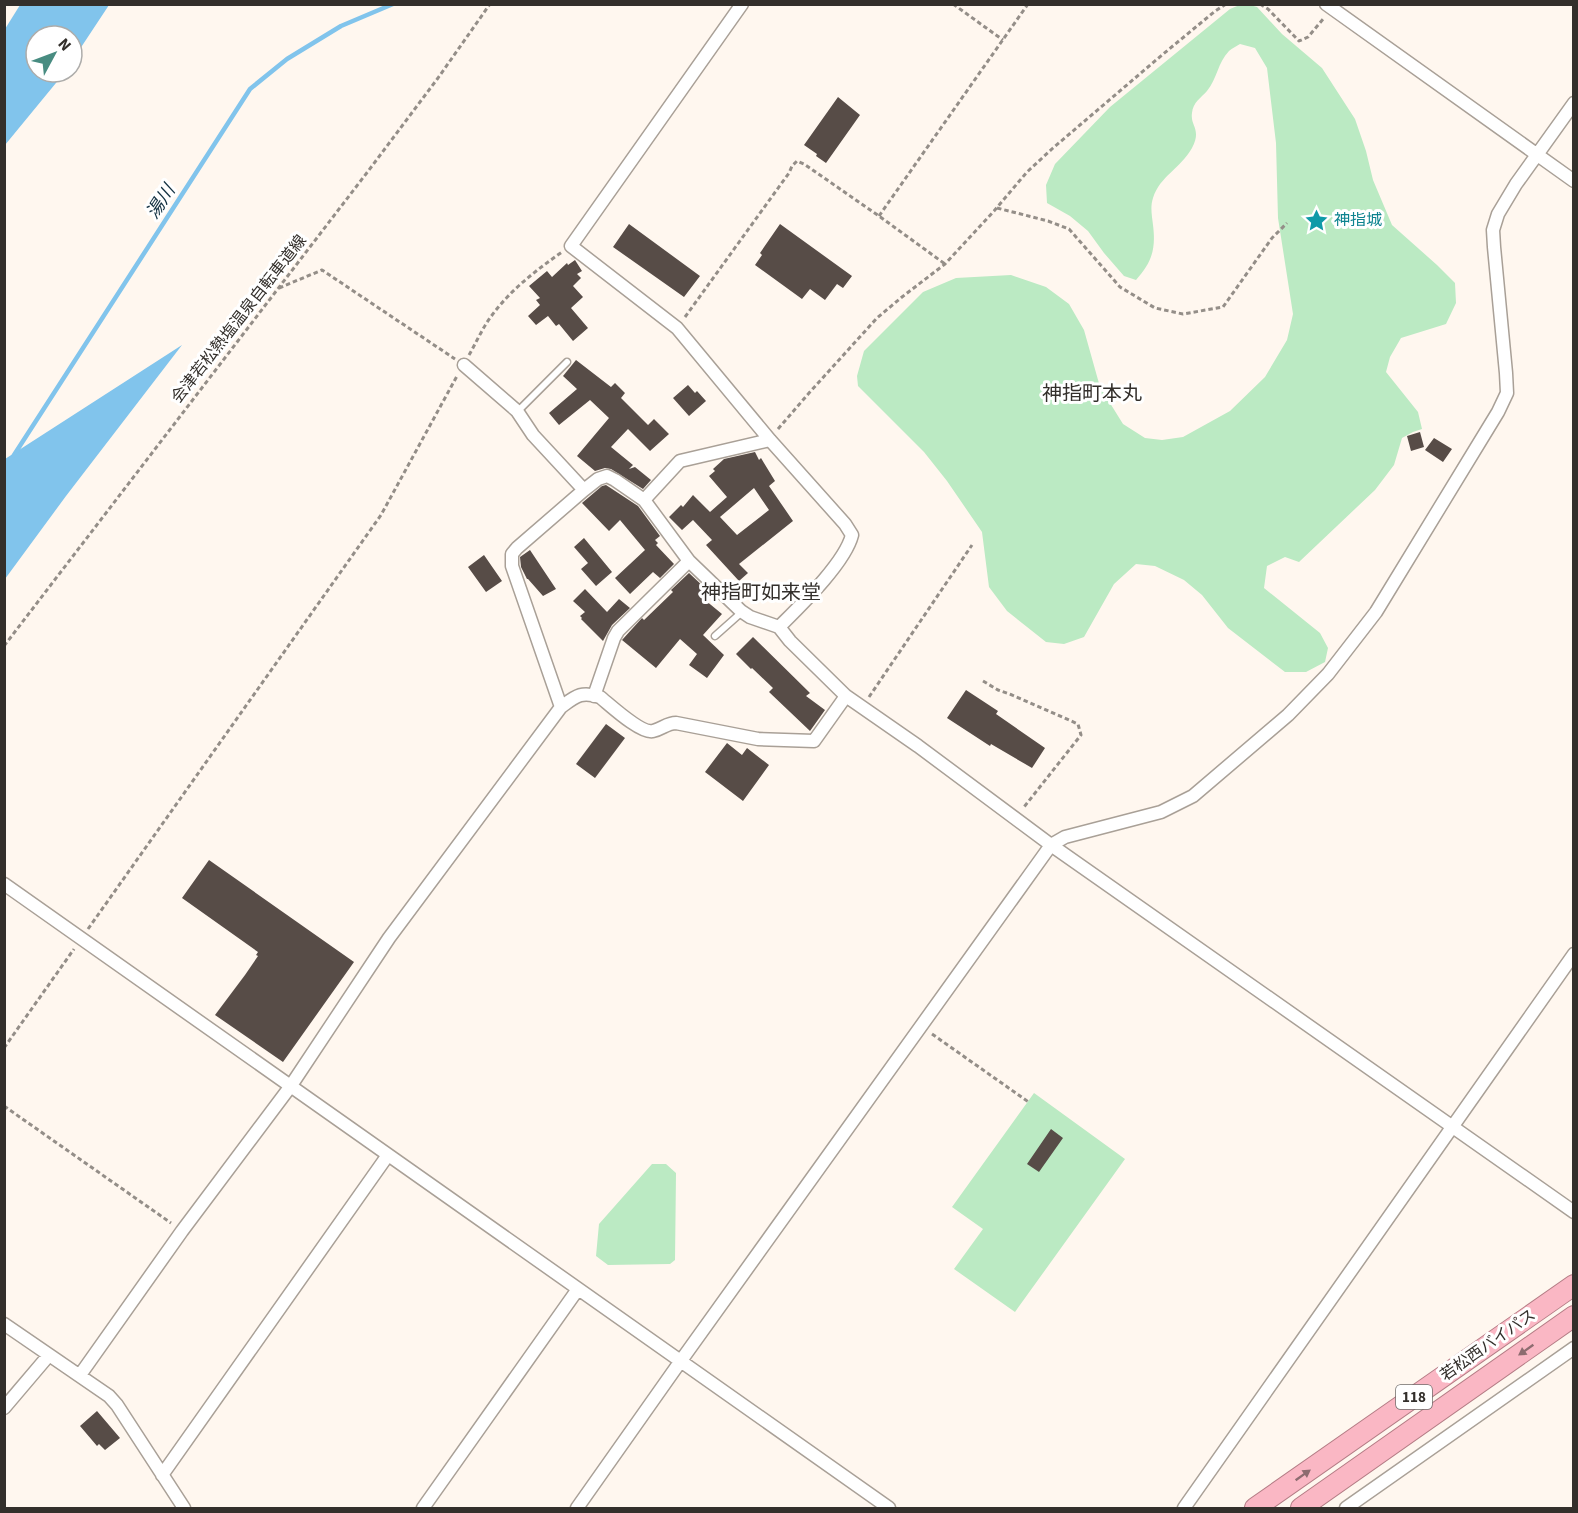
<svg xmlns="http://www.w3.org/2000/svg" width="1578" height="1513" viewBox="0 0 1578 1513" font-family="'Source Sans 3','Noto Sans JP',sans-serif">
<style>
.green{fill:#bbeac3}
.water{fill:#81c4ec}
.lines{fill:none;stroke-linecap:round;stroke-linejoin:round}
.stream{stroke:#81c4ec;stroke-width:4.5}
.building{fill:#574c47;fill-rule:evenodd}
.service-casing{stroke:#a9a097;stroke-width:9}
.minor-casing{stroke:#a9a097;stroke-width:15}
.trunk-casing{stroke:#b47c85;stroke-width:22}
.path{stroke:#948e88;stroke-width:3;stroke-dasharray:4.5 3;stroke-linecap:butt}
.service{stroke:#fff;stroke-width:6}
.minor{stroke:#fff;stroke-width:12}
.trunk{stroke:#fab7c4;stroke-width:20}
.oneway{fill:#8d6c70}
.labels{text-anchor:middle;dominant-baseline:central;stroke-width:6;stroke-linejoin:round;paint-order:stroke}
.shield{fill:#fff;stroke:#706d6b;stroke-width:1.5}
.shield-label{font-size:15px;font-weight:bold;fill:#332f2b}
.culture-label{font-size:16px;fill:#0d838f;stroke:#fff;text-anchor:start}
.street-label{font-size:16px;fill:#332f2b;stroke:#fff}
.water-label{font-size:18px;font-style:italic;fill:#123041;stroke:#fff}
.quarter-label{font-size:20px;fill:#332f2b;stroke:#fff}
</style>
<rect width="100%" height="100%" fill="#fff7ef"/>
<path class="green" d="M1242 4 1250 5 1257 7 1282 34 1322 68 1355 119 1366 151 1373 180 1392 225 1437 265 1455 283 1456 303 1446 324 1401 338 1390 357 1386 372 1418 412 1422 429 1413 432 1402 438 1394 465 1375 490 1299 562 1285 557 1267 566 1264 588 1320 633 1328 648 1325 662 1306 672H1285L1228 628 1202 595 1184 580 1155 566 1136 564 1114 584 1084 637 1064 644 1046 642 1007 611 989 587 982 532 947 481 924 452 858 386 857 376 864 351 923 292 956 278 1011 275 1046 287 1069 304 1084 330 1100 387 1123 424 1145 438 1162 440 1183 437 1230 411 1265 377 1287 340 1293 314 1278 218 1276 143 1267 68 1255 48 1240 44C1237 46 1232 48 1229 51 1218 62 1217 79 1207 91 1201 98 1193 102 1192 113 1190 126 1202 129 1192 148 1180 169 1160 176 1153 198 1150 207 1152 216 1153 225 1156 249 1152 262 1136 280L1124 276 1104 253 1088 231 1070 216 1047 203 1046 185 1055 164 1110 107 1230 9Z
M1034 1093 1125 1159 1015 1312 954 1269 983 1229 952 1207Z
M652 1164H666L676 1173 675 1260 670 1264 608 1265 596 1256 599 1224Z"/>
<path class="water" d="M20 5H109L72 61V36H36V72H65L5 145V29Z
M182 345 66 496 5 579V459Z"/>
<g class="lines">
<path class="stream" d="M14 455 250 89 287 59 341 26 393 4"/>
</g>
<path class="building" d="M838 97 860 115 826 163 816 156 817 154 804 145Z
M629 224 700 276 684 297 613 247Z
M780 224 852 276 843 288 837 284 825 300 810 289 802 299 755 265 762 255 760 253Z
M575 260 582 271 577 274 581 278 573 286 583 297 571 308 588 328 573 341 559 324 556 326 548 316 536 325 528 316 540 305 536 300 540 298 529 286 547 271 552 277 567 263 568 265Z
M576 360 611 387 615 383 625 393 621 398 648 425 654 419 669 434 650 451 628 429 611 447 633 465 629 469 635 467 651 480 643 489 611 469 605 468 595 471 577 456 609 418 590 400 559 425 549 413 577 389 563 376Z
M688 385 695 393 697 391 706 401 689 416 673 398Z
M1420 432 1424 447 1411 451 1407 436Z
M1434 438 1452 449 1443 462 1425 450Z
M755 452 759 460 761 458 775 481 769 486 793 521 739 564 748 573 739 581 706 545 712 540 693 520 682 530 669 517 681 505 683 507 693 495 710 512 727 497 709 476 715 471 713 469 724 459ZM754 488 769 510 737 535 720 517Z
M606 485 638 506 660 536 655 540 658 543 656 545 674 564 660 578 653 572 630 594 615 578 645 550 620 520 609 531 582 503 602 486Z
M584 538 612 572 596 586 581 569 588 563 574 547Z
M530 550 556 589 543 596 528 579H527L521 567 520 557Z
M484 555 502 581 486 592 468 567Z
M689 573 705 588 703 590 709 597 705 600 722 614 703 635 724 655 707 678 689 665 697 654 680 639 656 668 622 640 642 618 644 620 673 592 671 590Z
M585 589 607 612 619 599 630 608 612 625 603 641 581 619 582 618 580 616 585 612 573 601Z
M753 637 810 693 806 696 825 710 810 731 769 692 773 688 752 668 751 669 736 654Z
M966 690 998 711 996 714 1045 748 1032 768 991 744 990 746 947 718Z
M606 724 625 738 595 778 576 764Z
M727 743 742 755 747 748 769 765 743 801 705 772Z
M209 860 354 962 283 1062 215 1015 245 975 258 956 256 955 258 952 182 898Z
M1051 1129 1063 1138 1039 1172 1027 1164Z
M97 1411 120 1438 105 1450 99 1444 97 1446 80 1426Z"/>
<g class="lines">
<defs>
<path id="service" d="M518 411 567 362
M715 636 742 612"/>
<path id="minor" d="M742 4 571 246 677 328 770 440 845 524 852 535C845 563 800 606 779 627L790 641 846 696 918 746 1051 845 1574 1212
M1326 4 1574 181
M464 365 517 411 533 435 584 490 598 479 607 476 615 480 644 500 689 561 741 611 750 617 779 627
M644 500 680 461 770 440
M594 696 614 638 618 631 689 561
M561 707 512 566V554L517 548 584 490
M4 884 889 1508
M4 1324 109 1396 117 1405 184 1508
M80 1375 182 1231 290 1087 389 938 561 707C576 696 581 691 600 697 610 705 641 734 653 731 662 729 667 723 676 723L758 739 814 741 846 696
M4 1408 49 1355
M162 1475 388 1155
M423 1508 578 1289
M577 1508 680 1362 1051 845 1065 837 1161 812 1193 796 1288 715 1328 674 1376 612 1498 412 1507 393 1506 373 1494 247 1493 230 1498 214 1516 184 1574 103
M1184 1508 1574 954
M1346 1508 1574 1348"/>
<path id="trunk" d="M1255 1508 1574 1285
M1301 1508 1574 1316"/>
</defs>
<use href="#service" class="service-casing"/>
<use href="#minor" class="minor-casing"/>
<use href="#trunk" class="trunk-casing"/>
<path class="path" d="M953 4 1003 40
M1260 4 1268 9 1299 41 1308 37 1324 18
M997 208 1048 221 1069 229 1120 287 1155 308 1183 314 1223 307 1272 238 1287 223
M879 216 1028 4
M279 288 322 270 455 359
M685 317 789 173 792 166 797 161 804 164 879 216 945 264
M469 355C476 343 482 329 490 318 509 291 535 271 562 252
M778 429 809 393 877 318 902 297 945 264 994 211 1027 172 1053 148 1162 55 1214 12 1226 4
M4 646 369 170 438 78 490 4
M983 681 998 690 1012 695 1078 724 1081 735 1024 807
M869 697 972 545
M88 929 381 515 457 376
M932 1034 1030 1103
M4 1048 74 949
M4 1106 171 1223"/>
<use href="#service" class="service"/>
<use href="#minor" class="minor"/>
<use href="#trunk" class="trunk"/>
</g>
<defs><path id="oneway-solid" d="M-6-.8H1V-3.2L6.5 0L1 3.2V.8H-6Z" transform="scale(1.5)"/></defs>
<g class="oneway">
<use href="#oneway-solid" transform="translate(1526 1350) rotate(145)"/>
<use href="#oneway-solid" transform="translate(1303 1475) rotate(-35)"/>
</g>
<defs>
<symbol id="sight-bare" viewBox="-9 -9 18 18"><path d="M0-6L1.8-2.2L6-1.7L2.9 1.2L3.7 5.4L0 3.3L-3.7 5.4L-2.9 1.2L-6-1.7L-1.8-2.2Z" fill="#0f9aa8" stroke="#fff" stroke-width="2.5" paint-order="stroke"/></symbol>
</defs>
<g fill-rule="evenodd">
<use href="#sight-bare" x="1300" y="204" width="33" height="33"/>
</g>
<g class="labels">
<rect class="shield" x="1396" y="1385" width="36" height="24" rx="4.5"/>
<g class="shield-label">
<text x="1414" y="1397">118</text>
</g>
<g class="culture-label">
<text x="1334" y="220">神指城</text>
</g>
<g class="street-label">
<text transform="translate(239 319) rotate(-52)">会津若松熱塩温泉自転車道線</text>
<text transform="translate(1488 1345) rotate(-35)">若松西バイパス</text>
</g>
<g class="water-label">
<text transform="translate(161 202) rotate(-57)">湯川</text>
</g>
<g class="quarter-label">
<text x="1092" y="394">神指町本丸</text>
<text x="761" y="593">神指町如来堂</text>
</g>
</g>
<rect width="1578" height="1513" fill="none" stroke="#332f2b" stroke-width="12"/>
<g transform="translate(54 54) rotate(49)"><circle r="28" fill="#ffffff" stroke="#adacaa" stroke-width="1.5"/>
<path d="M0-4.5L10 22L0 15L-10 22Z" fill="#488c81"/>
<text y="-9" font-size="16" font-weight="bold" text-anchor="middle" fill="#332f2b">N</text>
</g>
</svg>
